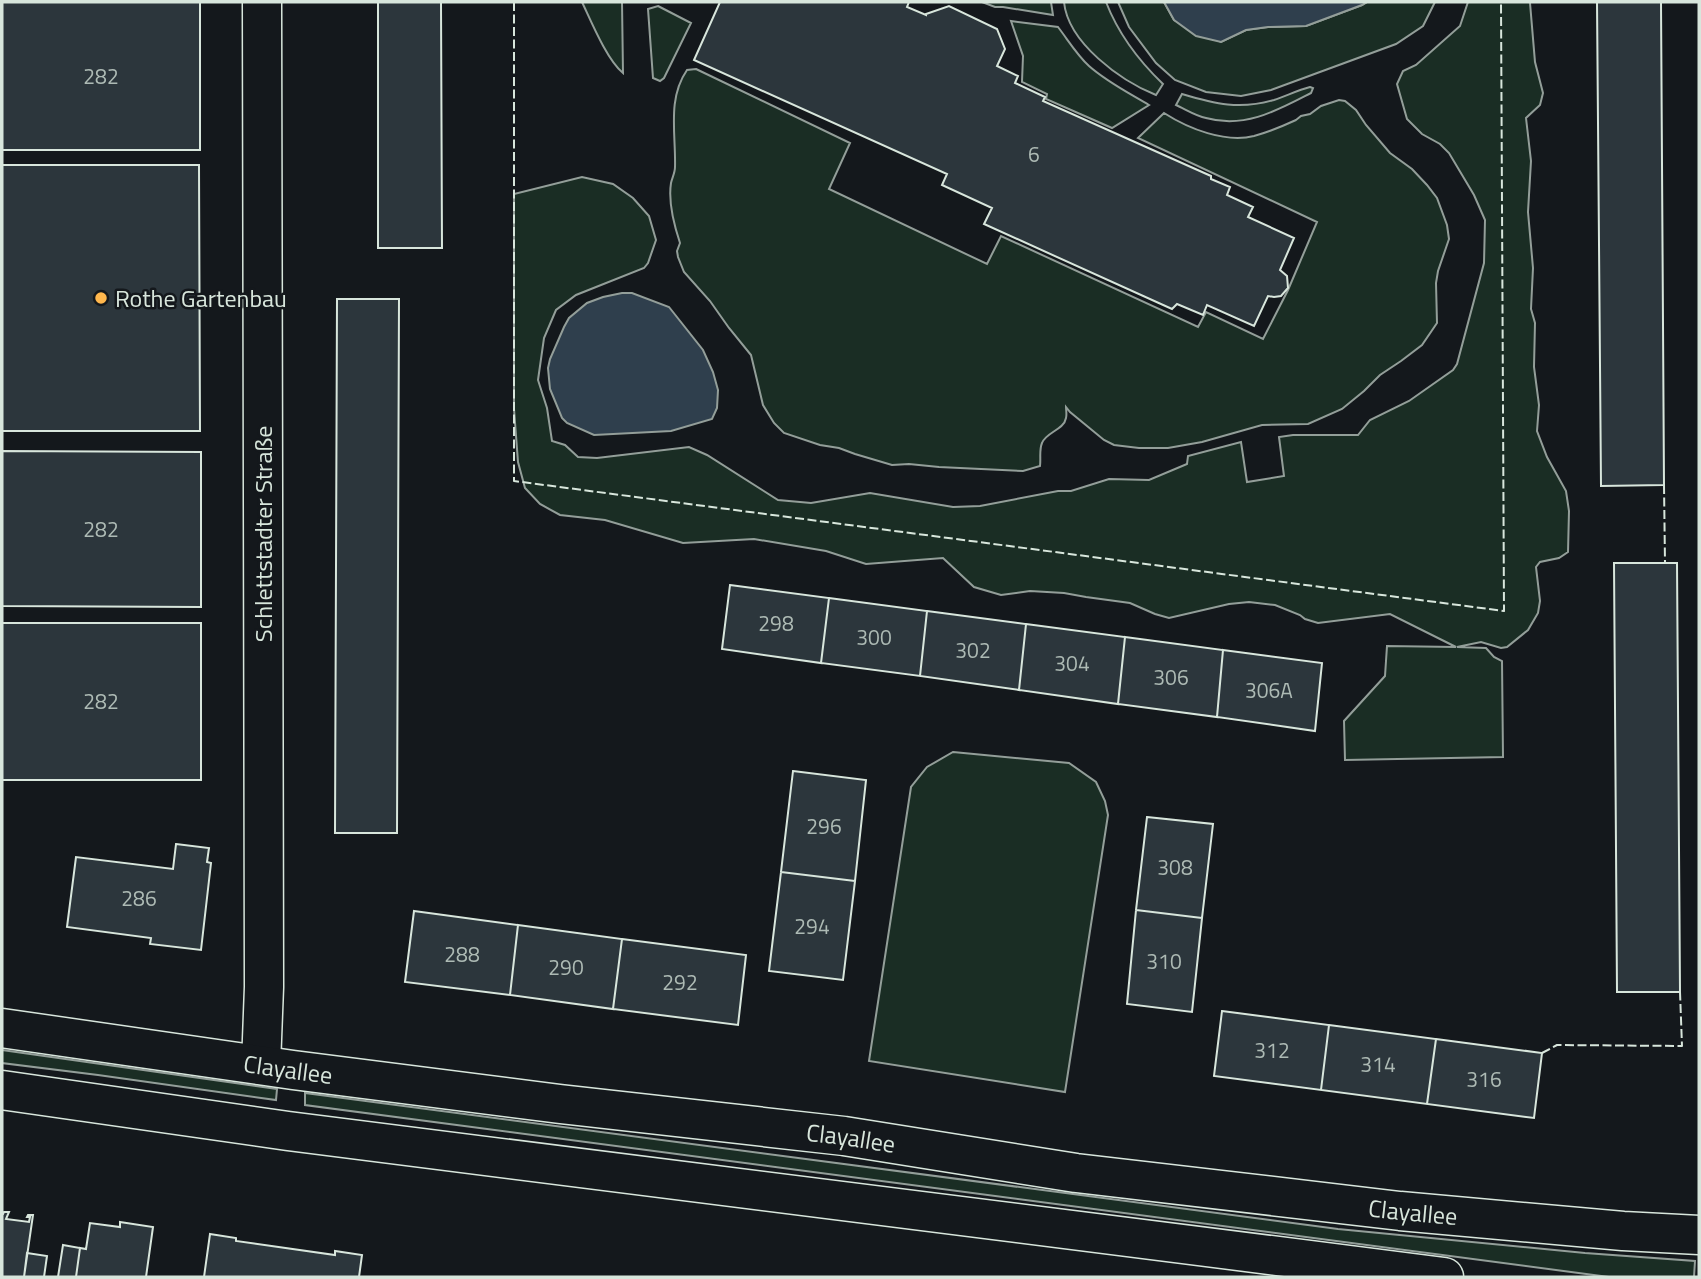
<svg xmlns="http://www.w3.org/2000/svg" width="1701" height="1279" viewBox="0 0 1701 1279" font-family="'Titillium Web',sans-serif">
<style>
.green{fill:#1a2d24;stroke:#939e99;stroke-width:2}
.water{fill:#2f3f4d;stroke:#939e99;stroke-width:2}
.building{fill:#2c363c;stroke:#d8e6dc;stroke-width:2}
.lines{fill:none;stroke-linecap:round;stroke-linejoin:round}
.minor-casing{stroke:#d8e6dc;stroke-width:41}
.secondary-casing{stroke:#d8e6dc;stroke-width:41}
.minor{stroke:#14181c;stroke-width:38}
.secondary{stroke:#14181c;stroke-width:38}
.fence{stroke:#d8e6dc;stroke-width:2;stroke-dasharray:9 3.5;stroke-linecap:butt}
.poi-dot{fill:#ffb74d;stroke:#14181c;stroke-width:2.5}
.labels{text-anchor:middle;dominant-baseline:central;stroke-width:5;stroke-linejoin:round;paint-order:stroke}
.number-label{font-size:21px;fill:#adbab4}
.poi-label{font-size:24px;fill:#d8e6dc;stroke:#14181c;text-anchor:start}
.street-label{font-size:24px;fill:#d8e6dc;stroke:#14181c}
</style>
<rect width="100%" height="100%" fill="#14181c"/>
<path class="green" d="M582 2H622L623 73C607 60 591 21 582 2Z
M982 2H1051L1053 15 1003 7H995Z
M1064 2H1106C1118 33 1139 61 1163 84L1156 95C1121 81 1068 43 1064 2Z
M1118 2H1164L1174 20 1221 42 1246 30 1268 27 1306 26 1362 5 1367 2H1435L1423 26 1396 44 1271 90 1241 96 1206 92 1175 80 1156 63 1129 27Z
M1468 2H1529L1530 3 1535 62 1543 93 1540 105 1526 118 1531 161 1528 212 1533 268 1531 309 1535 323 1534 367 1539 405 1537 431 1547 457 1566 491 1569 511 1568 552 1559 558 1540 562 1536 567 1540 601 1538 613 1528 630 1507 647 1501 648 1481 642 1457 647 1486 648 1494 657 1502 661 1503 757 1345 760 1344 721 1385 676 1387 646 1456 647 1390 614 1318 623 1305 619 1300 615 1275 605 1249 602 1229 604 1169 618 1155 614 1130 603 1086 597 1064 593 1030 591 1001 595 974 587 943 558 866 564 826 551 754 539 683 543 605 520 560 515 540 504 525 488 518 462 514 409V194L582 177 613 184 633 198 649 216 656 240 648 263 644 268 576 295 556 310 544 338 538 380 547 408 552 441 565 445 578 457 597 458 689 447 707 455 778 500 811 503 870 493 953 507 980 506 1058 491H1071L1109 479 1149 480 1187 464 1188 456 1241 442 1247 482 1284 476 1279 437 1293 435H1358L1370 420 1409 401 1453 370 1457 364 1484 263 1485 220 1474 195 1449 153 1440 144 1422 134 1407 119 1397 84 1403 71 1416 65 1460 26Z
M658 6 691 23 664 78 660 81 653 78 648 9Z
M1011 21 1058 27C1068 40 1077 55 1089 66 1107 82 1129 93 1149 105L1112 128 1046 99 1047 94 1022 82 1023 56Z
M696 69 850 143 829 189 987 264 1001 236 1198 327 1206 312 1263 339 1288 290 1317 222 1138 138 1164 113C1189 129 1225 143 1254 136 1269 132 1283 126 1296 120L1301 116 1310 114 1321 106 1339 100 1345 101 1356 110 1366 125 1390 153 1412 169 1427 185 1437 198 1447 225 1449 239 1438 271 1436 283 1437 323 1422 345 1401 361 1380 375 1364 391 1342 409 1308 424 1262 425 1202 442 1168 448H1139L1114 445 1104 440 1070 412 1066 407C1066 410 1067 414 1066 418 1064 430 1046 432 1042 443 1039 450 1041 458 1040 466L1023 471 939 467 909 464 892 465 855 454 839 448 820 445 784 433 774 423 763 405 751 355 729 328 710 301 684 272 678 257 677 251 680 243C674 225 668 202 671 183 672 178 675 173 675 167 676 134 667 99 687 70Z
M1310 87 1313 88 1311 93C1278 110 1245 129 1206 118 1196 116 1185 109 1176 105L1182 94C1215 104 1240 110 1274 100 1286 96 1298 90 1310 87Z
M953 752 1069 763 1096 782 1105 801 1108 815 1065 1092 869 1061 911 787 927 767Z
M2 1050 277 1089 276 1100 98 1075 2 1063Z
M305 1093 1338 1229 1585 1253 1695 1261 1694 1277H1609L305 1105Z"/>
<path class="water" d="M1164 2H1367L1362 5 1306 26 1268 27 1246 30 1221 42 1196 36 1174 20Z
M622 293H632L669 307 703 350 713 372 718 390 717 408 712 419 671 431 594 435 567 423 562 418 550 389 548 368 550 359 564 327 569 318 587 303 603 297Z"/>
<path class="building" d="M2 2H200V150H2Z
M378 2H441L442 248H378Z
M720 2H909L907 7 926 15V14L949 6 997 29 1005 49 997 66 1018 76 1015 83 1045 97 1043 101 1211 176V179L1230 187 1227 195 1253 207 1248 217 1294 238 1280 270 1287 276 1288 288 1281 296 1274 297 1268 296 1254 326 1207 305 1203 315 1177 304 1172 309 984 224 992 208 942 185 947 174 694 60Z
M1597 2H1661L1664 485 1601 486Z
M2 165H199L200 431H2Z
M337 299H399L397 833H335Z
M2 451 201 452V607L2 606Z
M1614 563H1677L1680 992H1617Z
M730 585 829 598 821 663 722 649Z
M829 598 927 611 920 676 821 663Z
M927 611 1026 624 1019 690 920 676Z
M2 623H201V780H2Z
M1026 624 1125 637 1118 704 1019 690Z
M1125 637 1223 650 1217 717 1118 704Z
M1223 650 1322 663 1315 731 1217 717Z
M793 771 866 780 855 881 781 872Z
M1147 817 1213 824 1202 918 1136 910Z
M176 844 209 848 207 862 211 863 201 950 150 944 151 938 67 927 76 857 173 869Z
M781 872 855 881 843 980 769 971Z
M1136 910 1202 918 1192 1012 1127 1004Z
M414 911 518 925 510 995 405 982Z
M518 925 622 939 613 1009 510 995Z
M622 939 746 955 738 1025 613 1009Z
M1222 1011 1329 1025 1321 1090 1214 1076Z
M1329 1025 1436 1039 1427 1104 1321 1090Z
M1436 1039 1542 1053 1534 1118 1427 1104Z
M4 1212H9L6 1219 29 1222 30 1217H27L28 1215H33L24 1277H2V1214H3Z
M120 1222 153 1227 146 1277H149H76L80 1248 86 1249 90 1223 120 1227Z
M210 1234 236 1238V1241L335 1255V1251L362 1255 359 1277H204Z
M63 1245 80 1248 76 1277H58Z
M27 1253 47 1256 44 1277H24Z"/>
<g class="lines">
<defs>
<path id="minor" d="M261 1065 264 987 262 2"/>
<g id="secondary">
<path id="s1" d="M2 1028 293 1070 560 1104 844 1136 1076 1173 1400 1211 1623 1231 1699 1235"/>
<path d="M2 1090 288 1131 1444 1277"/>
</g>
</defs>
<use href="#minor" class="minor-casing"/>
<use href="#secondary" class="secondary-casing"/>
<use href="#minor" class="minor"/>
<use href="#secondary" class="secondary"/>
<path class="fence" d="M514 2V481L1504 611 1501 2
M1664 485 1665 563
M1542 1053 1557 1045 1682 1046 1680 992"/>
</g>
<circle class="poi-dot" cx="101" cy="298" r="7"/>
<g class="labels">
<g class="number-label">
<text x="101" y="76">282</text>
<text x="1034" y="154">6</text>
<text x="101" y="529">282</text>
<text x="776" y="623">298</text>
<text x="874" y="637">300</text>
<text x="973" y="650">302</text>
<text x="1072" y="663">304</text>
<text x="1171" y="677">306</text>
<text x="1269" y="690">306A</text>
<text x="101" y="701">282</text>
<text x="824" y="826">296</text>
<text x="1175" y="867">308</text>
<text x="139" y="898">286</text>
<text x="812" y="926">294</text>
<text x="462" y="954">288</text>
<text x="1164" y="961">310</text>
<text x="566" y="967">290</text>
<text x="680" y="982">292</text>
<text x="1272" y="1050">312</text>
<text x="1378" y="1064">314</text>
<text x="1484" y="1079">316</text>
</g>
<g class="poi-label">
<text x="115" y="298">Rothe Gartenbau</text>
</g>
<g class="street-label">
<text transform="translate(263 534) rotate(-90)">Schlettstadter Straße</text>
<text stroke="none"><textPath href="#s1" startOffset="289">Clayallee</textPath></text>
<text stroke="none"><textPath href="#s1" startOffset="856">Clayallee</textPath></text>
<text stroke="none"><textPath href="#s1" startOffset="1423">Clayallee</textPath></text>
</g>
</g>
<rect width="1701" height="1279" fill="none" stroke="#d8e6dc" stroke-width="7"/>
</svg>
